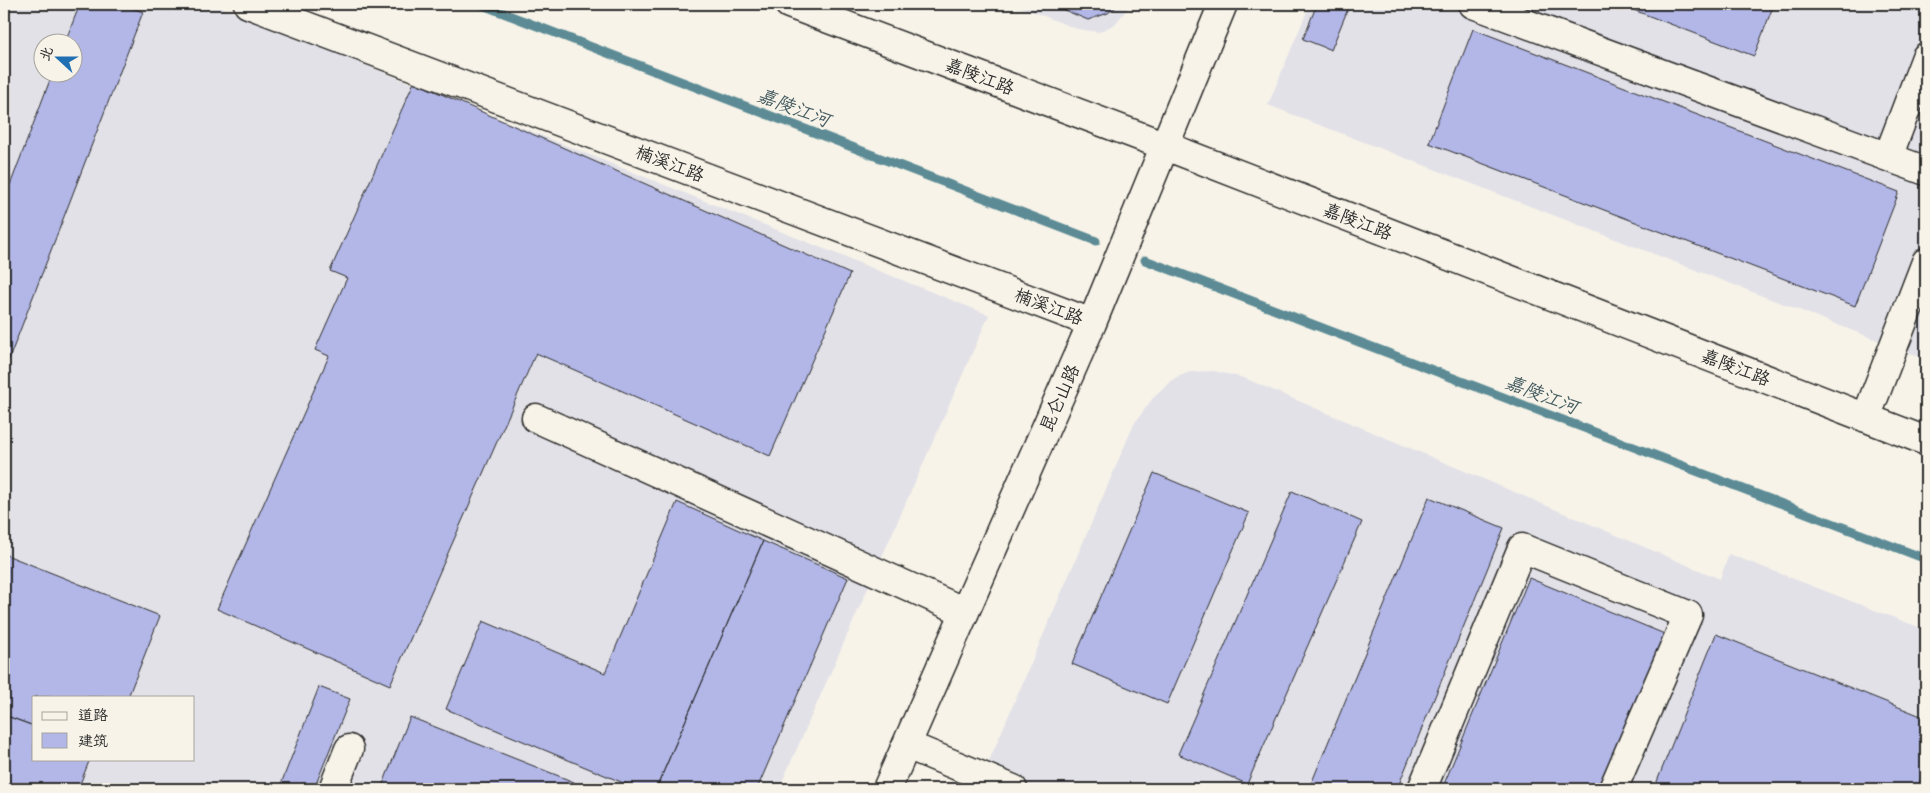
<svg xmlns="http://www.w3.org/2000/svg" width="1930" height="793" viewBox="0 0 1930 793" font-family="Delius,'LXGW WenKai TC',sans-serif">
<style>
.built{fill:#e2e1e8;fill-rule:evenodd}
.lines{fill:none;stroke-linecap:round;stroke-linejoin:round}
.stream{stroke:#5c8b95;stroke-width:9}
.building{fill:#b2b7e8;stroke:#2b2b2b}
.minor-casing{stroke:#2b2b2b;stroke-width:31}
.minor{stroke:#f7f3e8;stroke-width:28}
.labels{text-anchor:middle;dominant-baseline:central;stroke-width:5;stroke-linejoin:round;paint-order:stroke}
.street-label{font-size:18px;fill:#2b2b2b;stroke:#f7f3e8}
.water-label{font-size:19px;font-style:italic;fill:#445b60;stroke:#f7f3e8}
</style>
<rect width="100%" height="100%" fill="#f7f3e8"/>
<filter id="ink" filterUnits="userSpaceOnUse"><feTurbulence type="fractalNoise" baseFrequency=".02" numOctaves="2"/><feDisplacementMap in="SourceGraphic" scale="10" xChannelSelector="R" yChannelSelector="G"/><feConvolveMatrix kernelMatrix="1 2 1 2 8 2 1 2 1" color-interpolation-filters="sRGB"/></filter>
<g filter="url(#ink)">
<path class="built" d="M4 4H213L989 315 779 789H4ZM42 42H72V72H42ZM34 697H194V759H34Z
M1013 4H1131L1115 24 1099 32 1077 29Z
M1310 4H1926V359L1268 105Z
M1214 371 1244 378 1720 579 1729 554 1926 630V789H977L1134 424 1153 398 1175 378 1190 372Z"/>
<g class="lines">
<path class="stream" d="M480 4 1096 241
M1145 260 1926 559"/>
</g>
<path class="building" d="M80 4H121L143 12 4 372V201L53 72H72V42H65Z
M1050 4H1120L1108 13 1088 20Z
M1317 4H1350L1331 50 1303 39Z
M1618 4H1774L1754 56Z
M1473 29 1899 192 1855 306 1429 143Z
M414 82 850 274 770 456 536 353 390 685 217 609 329 356 315 350 347 278 330 271Z
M1154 473 1249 513 1167 704 1072 664Z
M1292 491 1362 522 1247 784 1178 754Z
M1429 497 1504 528 1397 789H1309Z
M677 502 763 541 656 789H638L446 709 483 621 605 673Z
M763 541 848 578 757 789H656Z
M4 554 160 616 128 697H34V726L4 715Z
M1529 578 1667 635 1603 789H1442Z
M1716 634 1926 718V765L1917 789H1654Z
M319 687 350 699 314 789H279Z
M4 715 34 726V759H90L78 789H4Z
M410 717 574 782 571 789H381Z"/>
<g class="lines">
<defs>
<path id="minor" d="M248 4 1092 323
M789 4 1163 145 1926 441
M1473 4 1926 171
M1888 157 1926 57
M536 418 965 612
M1866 418 1926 262
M907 745 1013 789
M333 789 349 749
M887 789 1092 323 1223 4
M1422 789 1522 548 1688 615 1613 789"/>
</defs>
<use href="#minor" class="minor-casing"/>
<use href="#minor" class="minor"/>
</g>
</g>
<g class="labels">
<g class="street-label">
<text transform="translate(980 76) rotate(21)">嘉陵江路</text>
<text transform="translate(670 163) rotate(21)">楠溪江路</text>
<text transform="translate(1358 221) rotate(21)">嘉陵江路</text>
<text transform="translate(1049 306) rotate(21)">楠溪江路</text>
<text transform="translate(1736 367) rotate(21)">嘉陵江路</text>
<text transform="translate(1059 398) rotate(-66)">昆仑山路</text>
</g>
<g class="water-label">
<text transform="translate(794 107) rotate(21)">嘉陵江河</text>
<text transform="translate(1542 394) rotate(21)">嘉陵江河</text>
</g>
</g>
<rect width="1930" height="793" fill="none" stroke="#f7f3e8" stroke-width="20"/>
<rect x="10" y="10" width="1910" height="773" fill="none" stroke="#2b2b2b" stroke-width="2" filter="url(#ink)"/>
<rect x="32" y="696" width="162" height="65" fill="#f7f3e8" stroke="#a5a39c"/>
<rect x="42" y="712" width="25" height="8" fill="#f7f3e8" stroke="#a5a39c"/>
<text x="78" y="720" font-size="15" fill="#2b2b2b">道路</text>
<rect x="42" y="733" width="25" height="15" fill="#b2b7e8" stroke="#a5a39c"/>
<text x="78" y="746" font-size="15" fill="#2b2b2b">建筑</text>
<g transform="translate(58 58) rotate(291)"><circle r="24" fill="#f7f3e8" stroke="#a5a39c"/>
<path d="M0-4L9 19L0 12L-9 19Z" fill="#1f6fb2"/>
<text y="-8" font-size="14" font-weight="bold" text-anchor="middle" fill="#2b2b2b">北</text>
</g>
</svg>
